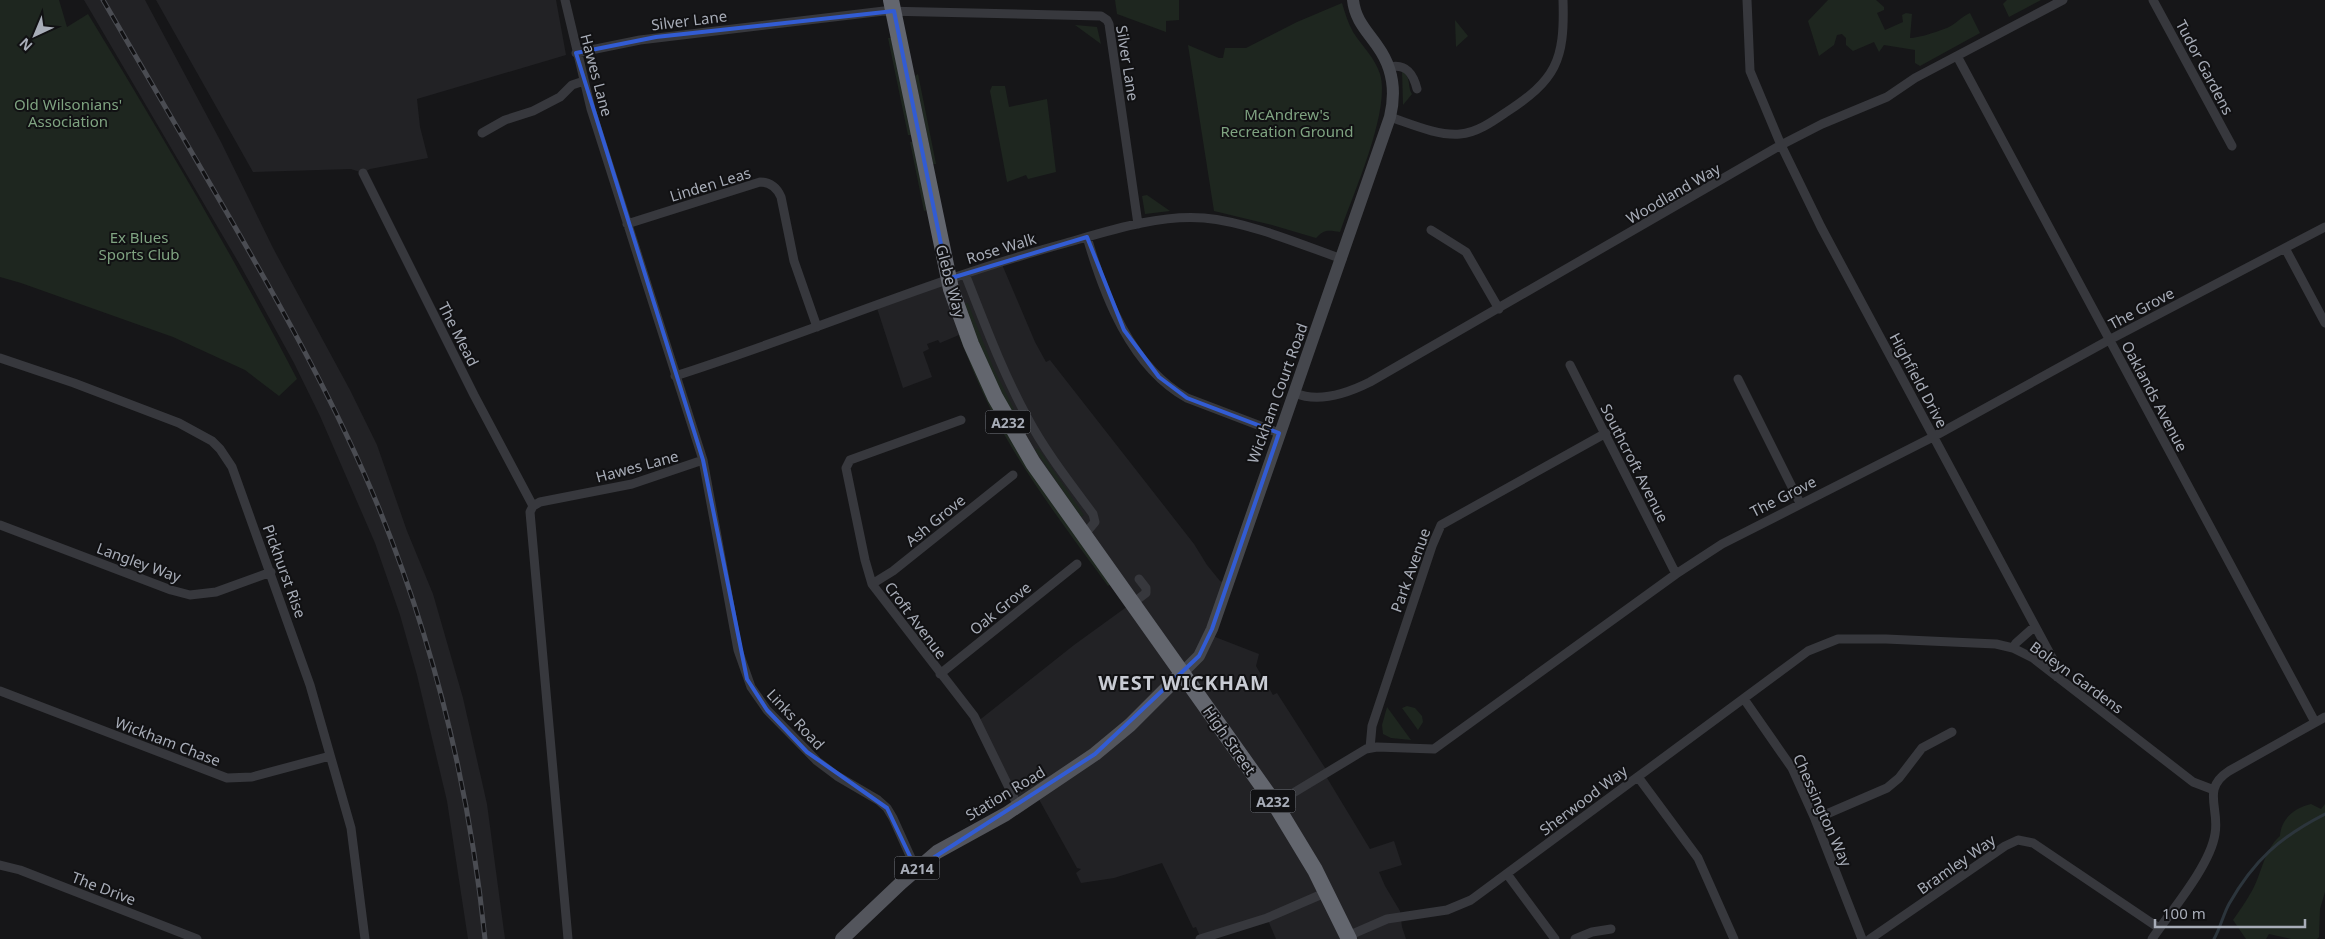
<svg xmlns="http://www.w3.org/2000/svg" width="2325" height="939" viewBox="0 0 2325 939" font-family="'Noto Sans',sans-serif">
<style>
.built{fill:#222225}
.green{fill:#1e261f}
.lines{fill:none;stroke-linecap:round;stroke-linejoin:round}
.stream{stroke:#2c353c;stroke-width:3}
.street{stroke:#37383d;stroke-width:9}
.secondary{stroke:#45474d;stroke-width:12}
.primary{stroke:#53555c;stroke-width:14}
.highway{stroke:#63666e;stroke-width:16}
.rail-casing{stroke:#4a4c52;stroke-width:5}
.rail{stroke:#111113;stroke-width:3;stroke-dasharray:9;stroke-linecap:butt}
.marked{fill:none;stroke:#325cd3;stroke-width:4;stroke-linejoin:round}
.labels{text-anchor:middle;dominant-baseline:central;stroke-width:4;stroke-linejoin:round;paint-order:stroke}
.shield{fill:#111113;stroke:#7b7e86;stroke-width:1}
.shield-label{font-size:14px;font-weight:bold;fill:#a8adb8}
.street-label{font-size:15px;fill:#a8adb8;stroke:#111113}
.park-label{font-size:15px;fill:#7fa381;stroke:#111113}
.district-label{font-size:20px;font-weight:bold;letter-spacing:1px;fill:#c9ccd4;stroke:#111113}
</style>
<rect width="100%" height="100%" fill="#161618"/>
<path class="built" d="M84 0H145L221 142 273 248 350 390 377 445 407 531 433 594 463 698 487 804 505 939H468L447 801 417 675 400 615 375 543 320 416 294 363 240 265Z
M156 0H556L566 55 417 99 420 127 428 158 370 169 363 173 351 169 253 172Z
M1001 262 1035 342 1046 362 1050 360 1194 544 1207 565 1220 581 1228 584 1210 635 1259 654 1256 666 1273 695 1277 693 1327 771 1324 773 1370 849 1394 841 1402 865 1379 872 1385 886 1400 911 1402 927 1406 939H1276L1267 918 1201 939 1196 927 1193 928 1162 863 1114 878 1081 883 1076 873 1081 869 1077 868 1036 794 1018 806 977 722 1074 645 1132 603 1060 501 966 332 940 343 938 340 927 344 929 349 923 352 932 377 903 388 876 305Z"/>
<path class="green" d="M0 0H59L67 27 88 14C161 134 233 255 297 379L279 396 245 370 173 337 21 283 0 277Z
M1115 0H1179V20L1166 21V32L1117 14Z
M1828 0H1876L1884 7V10L1877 13 1885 30 1903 22 1902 15 1906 13 1912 14 1910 38C1919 38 1939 31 1947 28 1955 25 1962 16 1970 13L1980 33 1920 66 1915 63V50L1884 45 1879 52 1874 42 1853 51 1846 45V38L1842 34 1837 35 1834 45 1819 56 1808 21Z
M2007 0H2041L2009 17 2003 4Z
M1342 3C1345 13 1348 23 1353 32 1362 46 1375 58 1380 74 1391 110 1353 194 1340 232 1329 230 1324 229 1316 238L1272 225 1214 211 1188 45 1219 58H1223L1225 48H1246L1297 22Z
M1455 20 1468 36 1456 47Z
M1075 25 1097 27 1101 44Z
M888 38H891L912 135H908Z
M1402 70C1412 79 1407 86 1412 94L1403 105Z
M918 74 936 164H933L915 76Z
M992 86H1005L1009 107 1047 99 1056 172 1028 179 1026 175 1007 182 990 91Z
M910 142H914L927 210 924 211Z
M1147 195 1170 211 1145 214 1142 196Z
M968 303 993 367 1014 409 1010 411 980 346 967 310 965 304Z
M961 335 1110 584 1108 586C1067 530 1022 471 991 410 979 386 969 361 959 336Z
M1038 448 1084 515 1081 517 1035 450Z
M1407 706 1415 708 1422 716 1423 722 1418 730 1402 708Z
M1387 707 1411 740 1391 738 1383 734 1382 725Z
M2311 804 2321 809 2325 804V892L2320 909 2319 937 2317 939H2291L2269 934 2266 939H2246L2233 920C2240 910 2247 900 2253 889 2262 872 2264 850 2280 836 2281 818 2295 808 2311 804Z"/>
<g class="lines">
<path class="stream" d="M2214 939C2220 929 2223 915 2229 904 2254 860 2280 837 2325 814"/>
<path class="street" d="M565 0 591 109 703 460 632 484 540 502 533 506 530 512 568 939
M1747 0 1750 71 1781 145 1821 227 2056 665 2057 677
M2153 0 2232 146
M576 53 640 40 884 11 1101 16 1107 20 1109 24 1138 224
M1957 56 2315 722
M1389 67C1406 63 1413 73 1417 89
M1390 117C1411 124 1438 136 1460 134 1476 133 1492 122 1505 113 1556 80 1565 61 1563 0
M482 133 505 120 533 111 560 97 572 85 584 81
M363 173 474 395 533 506
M627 224 760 182C770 182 777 188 781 197L794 261 817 327
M1431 230 1466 252 1499 309
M1087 237C1104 296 1131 367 1187 398L1279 433
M2285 248 2325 323
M965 274C984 322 1002 371 1027 417 1045 451 1070 483 1093 514L1095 522 1084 535
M0 358 74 383 179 423 212 441 220 449 232 467 310 685 351 828 365 939
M1570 365 1676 574
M675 376C807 334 933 279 1066 243 1108 231 1160 214 1204 218 1248 222 1300 244 1342 259
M1738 379 1800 503
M1295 393C1318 403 1348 393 1370 382L1781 145 1822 124 1887 97 1915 78 2063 0
M961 420 850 460 846 468 865 560 872 584 974 716 1018 806
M703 460 738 650 751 687 767 710 817 761 837 776 878 800 887 808 893 818 916 869
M0 525 171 590 190 595 216 592 271 572
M872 584 893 571 1013 475
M1133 603 1146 593V588L1139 579
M2013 648 2016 643 2035 626
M940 674 1077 564
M0 691 227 778 252 777 330 756
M1744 699 1792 768 1815 819 1862 939
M1370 748 1372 726 1432 546 1441 525 1606 433
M1638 777 1698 858 1734 939
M1275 804 1366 749 1377 747 1434 749 1676 574 1722 544 1933 437 2109 340 2325 227
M1815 819 1887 788 1899 778 1922 748 1952 732
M0 865 20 870 197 939
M1507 874 1555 939
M1348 936 1387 919 1447 910 1471 900 1808 651 1838 639H1886L1996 644 2013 648 2033 658 2193 782 2214 790
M1200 939 1267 918 1327 892
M1575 939 1592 932 1611 929
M1870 939 2005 846 2018 840 2033 843 2159 928
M2152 939C2171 911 2210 866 2215 834 2220 808 2201 789 2229 771L2325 717"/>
<path class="secondary" d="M1183 672 1199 656 1212 629 1390 117C1396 92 1393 68 1378 47 1367 31 1355 20 1353 0"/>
<path class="primary" d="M842 939 901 883 937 852 1006 814 1095 754 1130 725 1183 672"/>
<path class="highway" d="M891 0 951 289 971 344 995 397 1033 463 1275 804 1315 870 1349 939"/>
<defs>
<path id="rail" d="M103 0C144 71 186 142 227 213 282 308 336 404 378 506 434 643 470 792 485 939"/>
</defs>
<use href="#rail" class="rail-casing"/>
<use href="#rail" class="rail"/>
</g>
<path class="marked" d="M894 11 948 279 1087 237 1124 330 1159 377 1187 398 1279 433 1212 629 1199 656 1095 754 916 869 887 808 807 752 767 710 747 679 703 460 576 53 656 37Z"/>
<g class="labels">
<g class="shield">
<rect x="985.5" y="410.5" width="45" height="23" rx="4"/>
<rect x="1250.5" y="789.5" width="45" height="23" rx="4"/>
<rect x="894.5" y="856.5" width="45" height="23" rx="4"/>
</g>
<g class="shield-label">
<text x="1008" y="422">A232</text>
<text x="1273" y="801">A232</text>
<text x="917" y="868">A214</text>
</g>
<g class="street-label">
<text transform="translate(689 20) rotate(-7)">Silver Lane</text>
<text transform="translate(1128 63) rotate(81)">Silver Lane</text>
<text transform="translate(2205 67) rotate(62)">Tudor Gardens</text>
<text transform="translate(597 75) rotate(75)">Hawes Lane</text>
<text transform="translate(710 184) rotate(-17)">Linden Leas</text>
<text transform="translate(1673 193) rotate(-30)">Woodland Way</text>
<text transform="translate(1001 248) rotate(-17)">Rose Walk</text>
<text transform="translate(951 281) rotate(75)">Glebe Way</text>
<text transform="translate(2141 308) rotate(-28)">The Grove</text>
<text transform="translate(459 334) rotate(63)">The Mead</text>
<text transform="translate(1919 380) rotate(62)">Highfield Drive</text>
<text transform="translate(1277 393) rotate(-70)">Wickham Court Road</text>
<text transform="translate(2155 396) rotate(62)">Oaklands Avenue</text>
<text transform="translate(1635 463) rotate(63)">Southcroft Avenue</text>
<text transform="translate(637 466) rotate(-15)">Hawes Lane</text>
<text transform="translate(1783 496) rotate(-27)">The Grove</text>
<text transform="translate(935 520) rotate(-39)">Ash Grove</text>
<text transform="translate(139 562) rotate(20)">Langley Way</text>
<text transform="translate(1410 570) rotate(-70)">Park Avenue</text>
<text transform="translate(285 571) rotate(70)">Pickhurst Rise</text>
<text transform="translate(1000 608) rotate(-39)">Oak Grove</text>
<text transform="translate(916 620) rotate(53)">Croft Avenue</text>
<text transform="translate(2077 677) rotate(36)">Boleyn Gardens</text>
<text transform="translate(796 719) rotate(47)">Links Road</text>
<text transform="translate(1230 740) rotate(55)">High Street</text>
<text transform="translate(168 741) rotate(21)">Wickham Chase</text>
<text transform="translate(1005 793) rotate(-31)">Station Road</text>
<text transform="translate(1583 800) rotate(-37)">Sherwood Way</text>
<text transform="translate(1823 810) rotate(66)">Chessington Way</text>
<text transform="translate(1956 864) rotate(-35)">Bramley Way</text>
<text transform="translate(104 888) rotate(21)">The Drive</text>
</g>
<g class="park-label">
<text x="68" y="104">Old Wilsonians'<tspan x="68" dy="17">Association</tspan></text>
<text x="1287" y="114">McAndrew's<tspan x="1287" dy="17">Recreation Ground</tspan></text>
<text x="139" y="237">Ex Blues<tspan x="139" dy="17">Sports Club</tspan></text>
</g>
<g class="district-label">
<text x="1184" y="682">WEST WICKHAM</text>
</g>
</g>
<g transform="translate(35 35) rotate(224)" stroke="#111113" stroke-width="4" paint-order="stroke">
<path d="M0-4L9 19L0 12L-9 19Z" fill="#a8adb8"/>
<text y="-8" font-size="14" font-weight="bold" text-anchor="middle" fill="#a8adb8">N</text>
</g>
<path d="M2155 919v8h150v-8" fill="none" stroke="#a8adb8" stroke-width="2.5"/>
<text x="2162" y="919" font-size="15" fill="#a8adb8" stroke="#111113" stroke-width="4" paint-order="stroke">100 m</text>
</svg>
